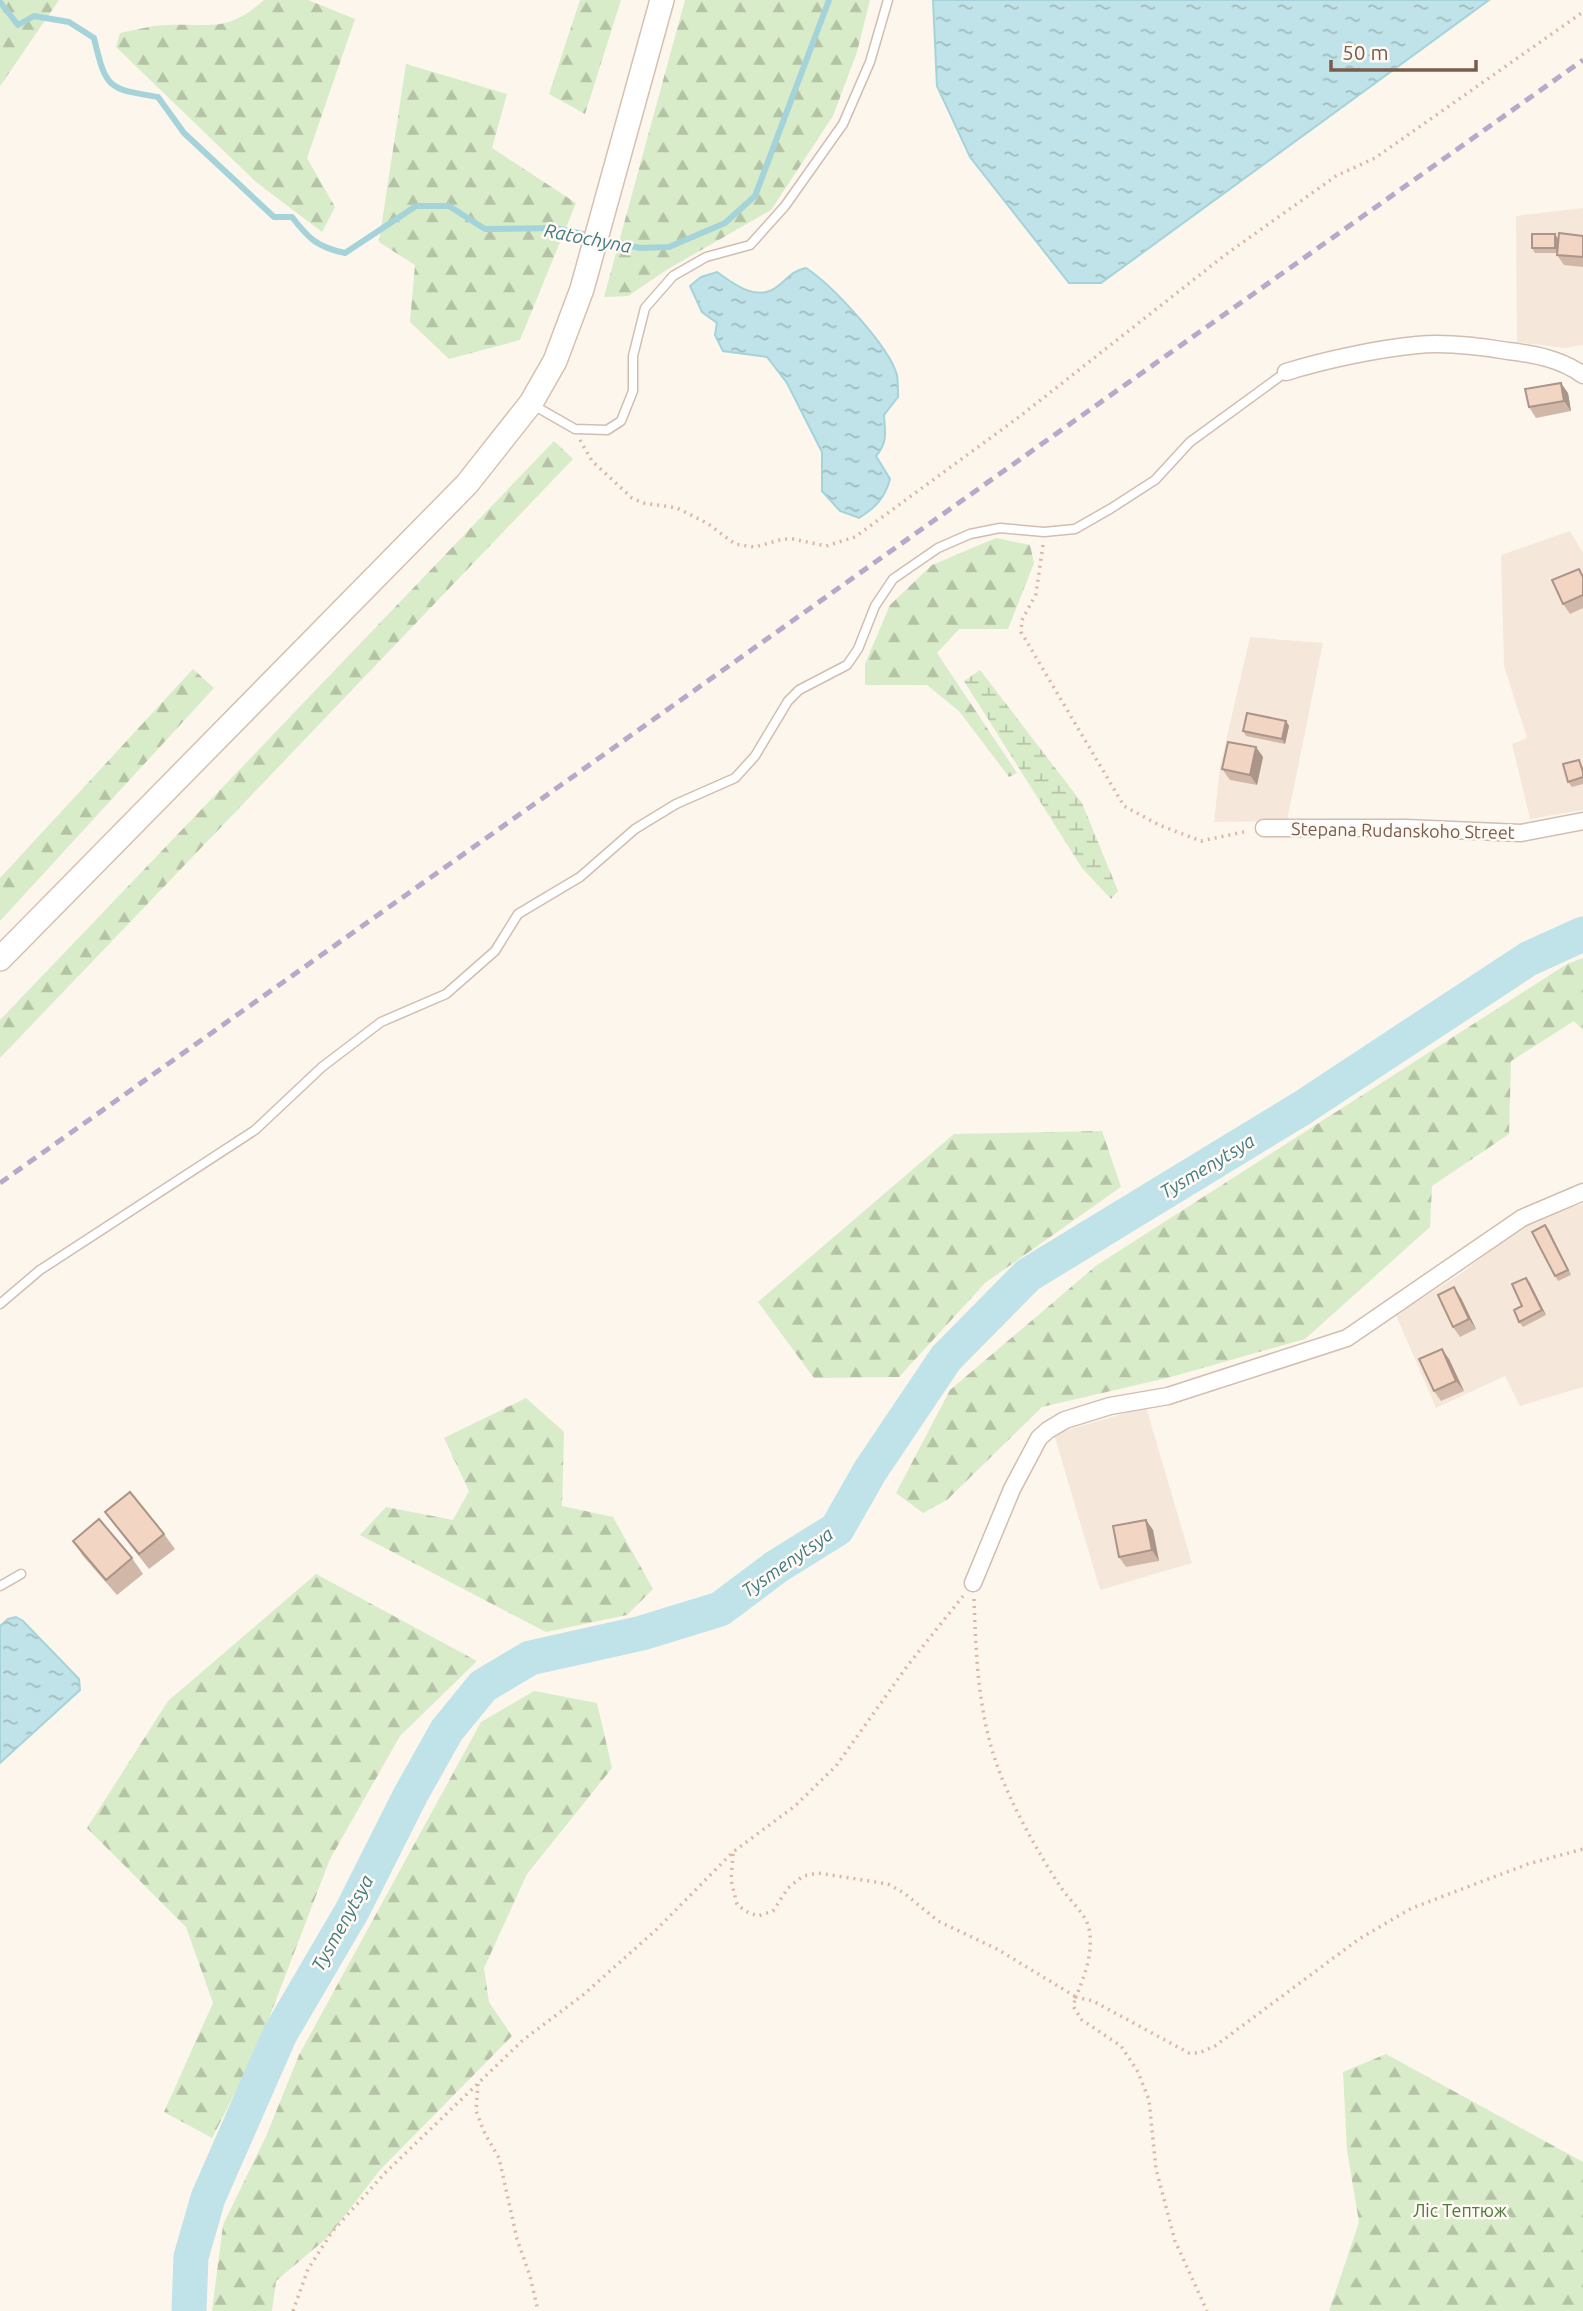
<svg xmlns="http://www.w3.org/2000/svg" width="1583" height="2311" viewBox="0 0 1583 2311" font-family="Ubuntu,sans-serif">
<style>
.residential{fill:#f5e8da}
.forest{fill:url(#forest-firs)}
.wetland{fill:url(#wetland-marsh)}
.water{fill:url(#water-ripples);stroke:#a5d3da;stroke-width:2}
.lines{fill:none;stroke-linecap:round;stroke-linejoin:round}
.stream{stroke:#a5d3da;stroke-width:6}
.river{stroke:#bfe3e8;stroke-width:35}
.lane-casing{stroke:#d1beb0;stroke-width:11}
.street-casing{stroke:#d1beb0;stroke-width:19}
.secondary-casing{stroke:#d6c0b0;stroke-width:26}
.path{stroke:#d9b8a5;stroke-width:3.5;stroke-dasharray:2 5;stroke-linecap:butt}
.lane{stroke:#fff;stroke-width:8}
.street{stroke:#fff;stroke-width:16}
.secondary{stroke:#fff;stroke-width:23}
.rail{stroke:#b9a8c9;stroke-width:5;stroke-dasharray:10 7;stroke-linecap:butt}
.wall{fill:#d1b7a8}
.shaded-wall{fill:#aa9588}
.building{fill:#f3d5c3;stroke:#aa9588;stroke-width:2}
.labels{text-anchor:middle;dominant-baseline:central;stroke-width:5;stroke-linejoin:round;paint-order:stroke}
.street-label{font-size:18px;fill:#7a5c4d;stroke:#fffaf3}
.park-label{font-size:18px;fill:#537a41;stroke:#fffaf3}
.water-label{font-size:19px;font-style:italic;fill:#437c86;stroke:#fffaf3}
</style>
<defs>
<pattern id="forest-firs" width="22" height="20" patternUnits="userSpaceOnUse" patternTransform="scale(1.75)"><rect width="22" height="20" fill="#d8ecc9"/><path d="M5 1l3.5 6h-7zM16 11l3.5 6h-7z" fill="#b4c2a5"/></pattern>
<pattern id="wetland-marsh" width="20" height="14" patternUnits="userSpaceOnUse" patternTransform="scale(1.75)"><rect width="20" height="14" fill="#d8ecc9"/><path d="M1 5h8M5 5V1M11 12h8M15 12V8" fill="none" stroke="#b4c2a5"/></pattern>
<pattern id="water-ripples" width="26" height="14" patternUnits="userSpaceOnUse" patternTransform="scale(1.75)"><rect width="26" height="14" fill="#bfe3e8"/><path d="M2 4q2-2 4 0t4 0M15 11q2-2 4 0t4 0" fill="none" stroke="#a0bbbe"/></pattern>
</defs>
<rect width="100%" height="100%" fill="#fdf6ec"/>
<path class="residential" d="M1583 208V345L1565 348 1517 342 1516 216Z
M1570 531 1583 553V810L1530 819 1512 744 1527 738 1504 666 1501 555Z
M1250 637 1323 643 1287 821 1214 822 1220 767Z
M1583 1204V1387L1520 1406 1505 1376 1436 1408 1396 1315 1459 1275 1517 1230 1567 1208Z
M1146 1407 1192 1563 1100 1590 1054 1434Z"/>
<path class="forest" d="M0 0H59L0 86Z
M264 0H308L355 19 307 158 335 207 322 232 256 182 116 47 120 33C136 30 152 25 168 25 213 23 227 33 264 0Z
M580 0H621L585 114 549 94Z
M685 0H870L857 52 833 116 771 210 668 269 628 296 604 297Z
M406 64 507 94 492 148 576 203 520 340 449 359 410 322 415 265 379 242Z
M554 441 573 459 0 1058V1020Z
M996 538 1030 545 1034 563 1008 629H959L937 653 1017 773 1009 777 959 711 927 685H865V664L890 605 932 565Z
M193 669 214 688 0 921V878Z
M1583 958V1030L1574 1021 1511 1061 1509 1134 1432 1186 1430 1227 1305 1339 1171 1377 1042 1407 947 1500 923 1513 896 1493 950 1390 1097 1265 1567 964Z
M1102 1131 1121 1187 985 1283 899 1377 814 1378 758 1302 954 1134Z
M526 1398 564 1432 562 1506 613 1517 653 1589 627 1615 546 1632 360 1535 386 1507 453 1520 469 1491 444 1438Z
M316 1574 477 1661 400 1736 330 1859 256 2052 212 2138 164 2112 213 2003 186 1927 87 1828 168 1701Z
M534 1691 597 1703 612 1768 527 1874 484 1968 489 2002 512 2036 380 2170 329 2236 276 2281 272 2311H212L223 2225 267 2134 299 2055 481 1722Z
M1386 2054 1583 2162V2311H1329L1359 2222 1347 2150 1343 2072Z"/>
<path class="wetland" d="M980 670 1082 803 1118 891 1111 899 1082 868 964 681Z"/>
<path class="water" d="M933 0H1489L1101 283H1069L970 157 937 86Z
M806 268C831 284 889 346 897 375 898 382 898 390 898 397L884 415C885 433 888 442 876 456L890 479C885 498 875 508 859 518L840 511 822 491V452L787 383 767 357 723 351 715 335 717 323 702 312 690 286 701 277 717 272C734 284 757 303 778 286 788 278 792 271 806 268Z
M16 1617 23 1621 79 1679 80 1690 0 1763V1626L8 1619Z"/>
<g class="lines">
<path class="stream" d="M0 2 18 25 34 16 69 22 94 38C106 89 108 89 158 97L184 133 274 217H292C309 239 317 247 345 253L416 206H449L485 229 555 228 592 236
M602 239 640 248 669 247 725 223 755 196 829 0"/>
<path class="river" d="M189 2311 191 2257 208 2198 280 2034 352 1911 411 1794 447 1730 483 1686 530 1658 642 1633 720 1609 776 1567 837 1529 870 1471 946 1358 1028 1275 1302 1108 1528 959 1583 934"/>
<defs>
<path id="lane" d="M533 405 575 429 607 430 621 421 633 391V356L645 308 673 276 706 257 750 245 785 206 843 124 870 62 888 0
M0 1304 40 1270 255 1130 322 1067 381 1022 446 994 495 951 518 914 580 877 635 829 676 804 735 778 755 756 788 701 799 690 847 665 858 649 875 606 893 579 938 548 970 534 1000 528 1044 532 1075 529 1110 509 1155 480 1190 442 1286 372
M0 1586 21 1574"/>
<path id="street" d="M1286 372C1325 360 1376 349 1417 345 1447 342 1478 346 1508 351 1534 354 1561 359 1583 375
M1264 828H1406L1521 833 1583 821
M973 1583 1012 1489 1039 1438 1048 1430 1065 1420 1110 1406 1168 1396 1347 1338 1522 1218 1583 1192"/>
<path id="secondary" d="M0 959 467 484 531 403 555 361 582 289 662 0"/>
</defs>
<use href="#lane" class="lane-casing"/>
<use href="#street" class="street-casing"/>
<use href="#secondary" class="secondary-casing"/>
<path class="path" d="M580 440 592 461 632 498 644 503 677 508 707 523 735 544 755 547 783 539H793L826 546 855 537 1019 417 1225 255 1336 176 1375 158 1583 12
M1043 545 1036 594 1022 620 1021 632 1124 806 1159 825 1201 841 1248 831
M974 1599C976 1656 978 1713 998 1768 1011 1804 1038 1853 1060 1886 1070 1902 1089 1915 1090 1935 1092 1957 1084 1977 1076 1997L1093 2001 1189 2053H1199L1215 2046 1359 1939 1412 1908 1528 1864 1583 1849
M733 1854 731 1880 737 1904 745 1911 758 1916 773 1911 788 1888 803 1876 818 1873 888 1884 904 1893 938 1921 997 1949 1076 1997 1073 2006 1082 2020 1121 2046 1138 2072 1149 2100 1156 2169 1175 2241 1207 2311
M478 2084 476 2111 485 2134 499 2158 517 2239 530 2276 538 2311
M293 2311 308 2269 332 2232 385 2173 523 2040 583 1995 657 1929 733 1852 795 1806 836 1766 908 1665 963 1596"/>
<use href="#lane" class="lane"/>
<use href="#street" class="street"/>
<use href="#secondary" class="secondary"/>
<path class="rail" d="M0 1183 1583 60"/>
</g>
<path class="wall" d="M1555 234 1558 239V245L1583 236V267L1564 265 1557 255 1558 253H1535L1532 248Z
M1568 393 1571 411 1536 418 1529 407Z
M1583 574V608L1570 614 1563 604Z
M1286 721 1289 726 1285 744 1246 736 1243 731Z
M1256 747 1263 757 1257 785 1230 780 1222 769Z
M1583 766V784L1572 787 1568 782Z
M1545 1225 1571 1275 1558 1281 1555 1276Z
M1526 1278 1546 1315 1523 1327 1519 1322Z
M1454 1287 1461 1298 1476 1329 1460 1337 1453 1327Z
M1449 1359 1464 1391 1441 1401 1434 1391Z
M105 1512 164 1534 175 1549 149 1569 116 1527Z
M1146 1520 1153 1530 1159 1561 1126 1567 1119 1557Z
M73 1541 132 1558 143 1574 117 1595 83 1556Z"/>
<path class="shaded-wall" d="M1555 234 1558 239V253L1555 248Z
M1561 383 1568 393 1571 411 1564 401Z
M1286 721 1289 726 1285 744 1282 739Z
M1256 747 1263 757 1257 785 1250 775Z
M1545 1225 1549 1230 1571 1275 1568 1270Z
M1526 1278 1530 1283 1546 1315 1542 1310Z
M1454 1287 1461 1298 1476 1329 1469 1319Z
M1442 1349 1449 1359 1464 1391 1456 1381Z
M1146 1520 1153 1530 1159 1561 1152 1550Z"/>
<path class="building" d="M1559 233 1583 236V257L1557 255Z
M1532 234H1555V248H1532Z
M1561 383 1564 401 1529 407 1525 389Z
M1579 569 1583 577V595L1563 604 1552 580Z
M1247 713 1286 721 1282 739 1243 731Z
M1228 742 1256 747 1250 775 1222 769Z
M1579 760 1583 772V777L1568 782 1563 764Z
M1545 1225 1568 1270 1555 1276 1532 1232Z
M1526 1278 1542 1310 1519 1322 1514 1310 1522 1306 1512 1284Z
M1454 1287 1469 1319 1453 1327 1438 1295Z
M1442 1349 1456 1381 1434 1391 1419 1359Z
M130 1492 164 1534 139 1554 105 1512Z
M99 1519 132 1558 106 1580 73 1541Z
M1146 1520 1152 1550 1119 1557 1113 1526Z"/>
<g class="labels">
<g class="street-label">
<text transform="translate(1403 830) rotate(1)">Stepana Rudanskoho Street</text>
</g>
<g class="park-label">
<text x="1460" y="2210">Ліс Тептюж</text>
</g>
<g class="water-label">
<text transform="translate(588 238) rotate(11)">Ratochyna</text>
<text transform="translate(1207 1166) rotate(-31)">Tysmenytsya</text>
<text transform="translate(787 1562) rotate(-35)">Tysmenytsya</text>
<text transform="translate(342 1923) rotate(-61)">Tysmenytsya</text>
</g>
</g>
<path d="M1331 60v10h145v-10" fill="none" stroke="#7a5c4d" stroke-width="3.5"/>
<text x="1342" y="60" font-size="21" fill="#7a5c4d" stroke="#fffaf3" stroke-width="5" paint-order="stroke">50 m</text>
</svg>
